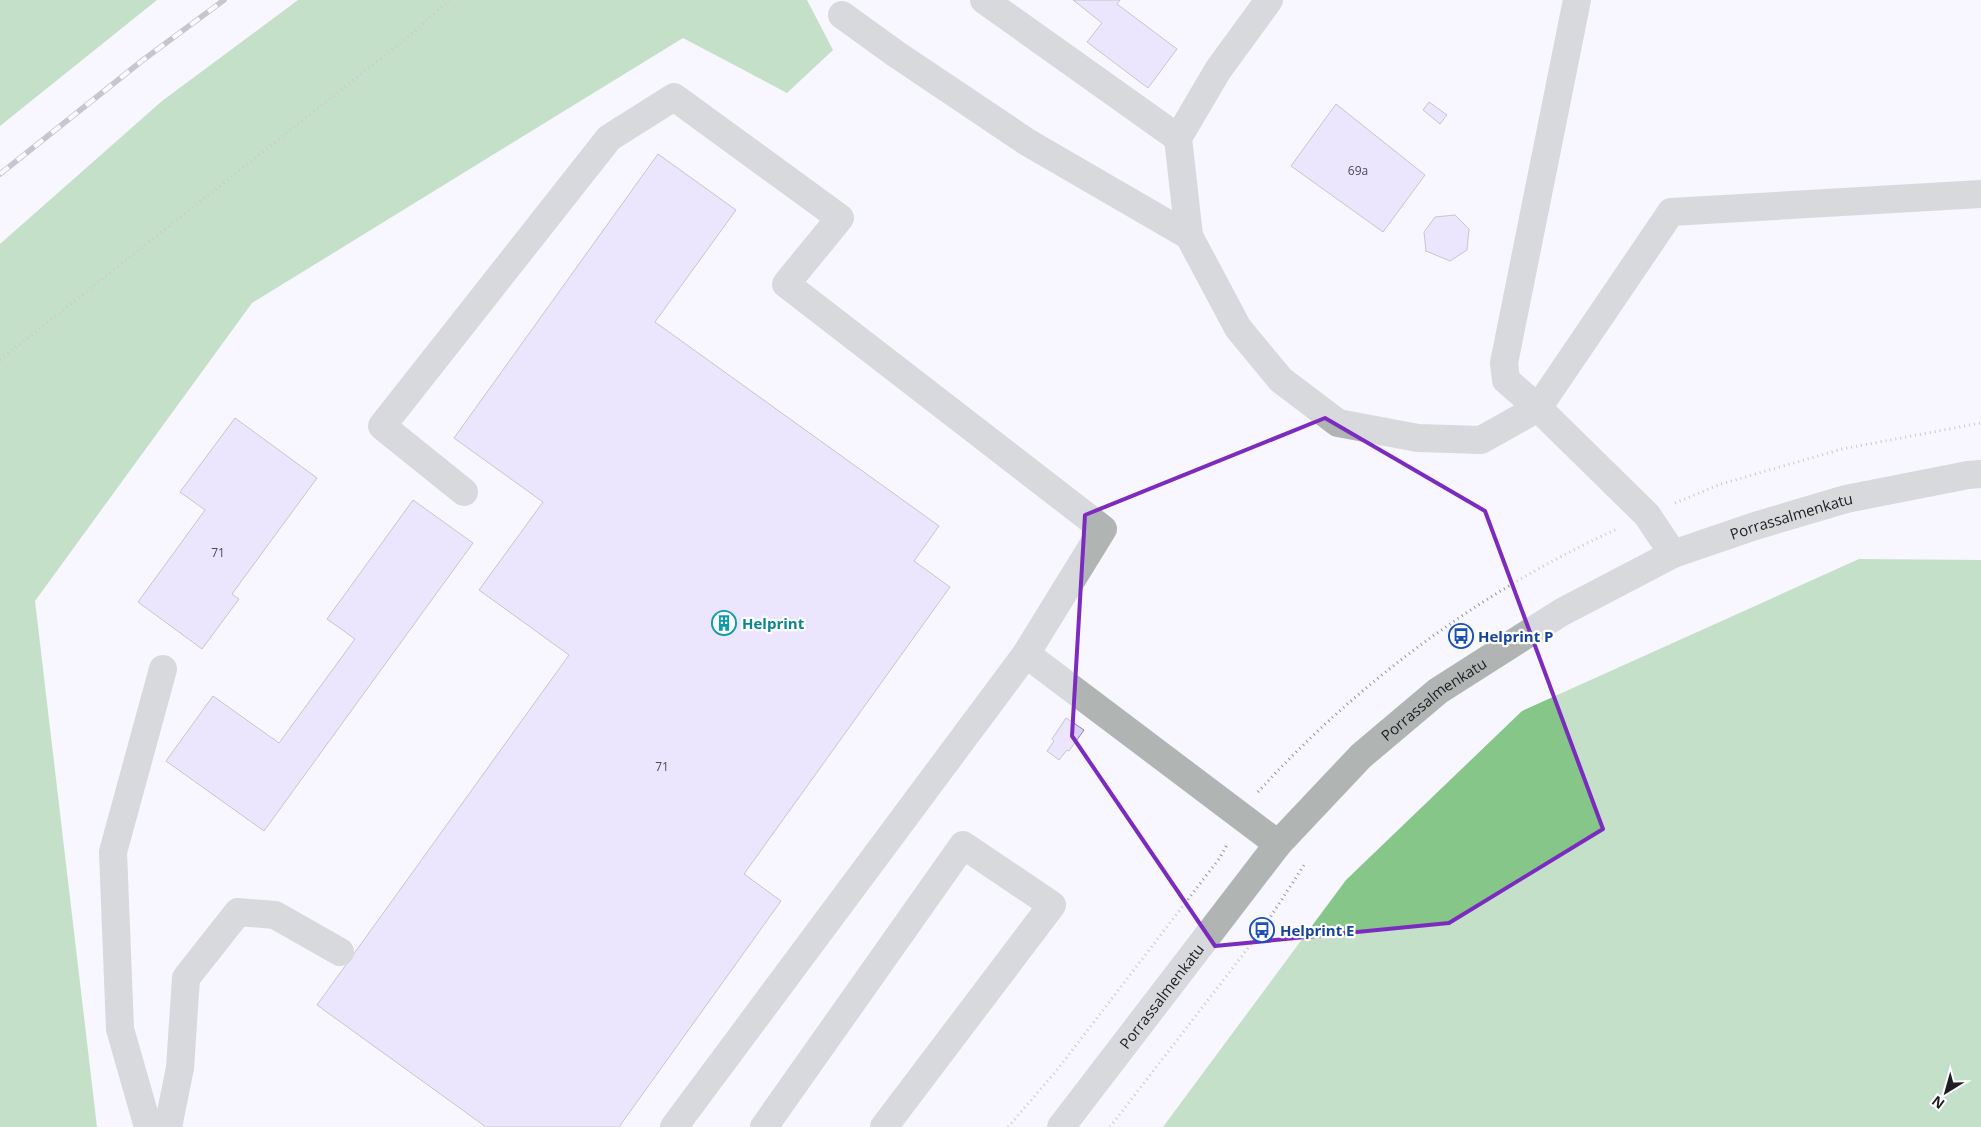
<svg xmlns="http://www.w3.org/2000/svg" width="1981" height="1127" viewBox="0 0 1981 1127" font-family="'Open Sans',sans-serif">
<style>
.forest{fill:#86c689}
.building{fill:#dbd0fe;stroke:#8c8a93}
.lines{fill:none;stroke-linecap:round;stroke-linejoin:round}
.path{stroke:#96949a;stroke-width:3;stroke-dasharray:1 4;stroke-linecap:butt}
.minor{stroke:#b0b5b4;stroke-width:28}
.rail-casing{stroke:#8e8d93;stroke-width:5.5}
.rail{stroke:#fff;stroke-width:4;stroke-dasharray:11;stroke-linecap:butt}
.marked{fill:none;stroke:#7b2cbf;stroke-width:4;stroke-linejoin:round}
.labels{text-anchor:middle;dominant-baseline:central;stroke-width:4.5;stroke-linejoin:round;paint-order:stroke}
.number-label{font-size:12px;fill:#4d4a58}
.street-label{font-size:15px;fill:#1e1d21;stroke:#fff}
.culture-label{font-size:15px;font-weight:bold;fill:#0d838f;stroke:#fff;text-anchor:start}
.transit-label{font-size:15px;font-weight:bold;fill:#164399;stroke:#fff;text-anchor:start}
</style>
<rect width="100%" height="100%" fill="#f8f6fe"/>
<path class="forest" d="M0 0H157L0 126Z
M298 0H807L833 50 787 93 683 38 252 303 35 601 97 1127H0V244L162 101Z
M1859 559 1981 560V1127H1163L1346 880 1522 711Z"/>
<path class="building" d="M1073 0H1120L1117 4 1177 49 1148 88 1087 42 1102 23Z
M1429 102 1447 115 1440 124 1423 110Z
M1336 104 1425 175 1383 232 1291 166Z
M658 154 736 210 655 322 939 526 914 561 950 587 744 874 781 901 619 1127H486L317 1005 569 655 479 590 543 502 454 438Z
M1455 215 1469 229 1467 250 1450 261 1426 251 1424 232 1435 217Z
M235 418 317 478 232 594 239 599 202 649 138 602 205 510 180 492Z
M413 500 473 543 264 831 166 761 213 696 279 743 355 639 327 619Z
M1066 718 1084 730 1069 751 1067 750 1059 760 1047 751 1054 741 1052 739Z"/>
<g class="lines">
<path class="path" d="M0 360 408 37 449 0
M1675 503 1721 484 1842 449 1981 423
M1258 792C1358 682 1481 591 1617 529
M1008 1127 1057 1070 1219 859 1228 843
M1110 1127 1262 930 1306 862"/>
<g class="minor">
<path d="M984 0 1178 138"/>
<path d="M842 15 896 54 1027 142 1189 236 1238 328 1281 380 1338 423 1418 438 1481 440 1538 408 1506 380 1504 363 1577 0"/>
<path d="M1189 236 1178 138 1218 70 1269 0"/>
<path d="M464 492 382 426 609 138 674 97 840 218 786 284 1103 529 1026 654"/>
<path d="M1673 554 1647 515 1538 408 1671 212 1981 194"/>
<path d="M148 1127 120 1029 113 852 163 669"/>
<path d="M168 1127 180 1068 186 978 238 912 275 915 340 952"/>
<path d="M674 1127 1026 654 1278 844"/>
<path d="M764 1127 963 845 1052 905 884 1127"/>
<path id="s1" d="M1061 1127 1278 844 1361 756 1438 691 1562 612 1673 554 1755 526 1846 499 1968 475 1981 474"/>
</g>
<defs>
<path id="rail" d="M0 174 143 60 224 0"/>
</defs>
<use href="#rail" class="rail-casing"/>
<use href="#rail" class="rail"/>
</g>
<path d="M0 0H1981V1127H0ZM1325 418 1485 511 1603 829 1449 923 1215 946 1072 736 1085 515Z" fill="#f8f6fe" fill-opacity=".55" fill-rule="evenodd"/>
<path class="marked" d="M1325 418 1485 511 1603 829 1449 923 1215 946 1072 736 1085 515Z"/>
<defs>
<symbol id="building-ring" viewBox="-11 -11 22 22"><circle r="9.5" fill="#fff" stroke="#0f9aa8" stroke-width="1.5"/><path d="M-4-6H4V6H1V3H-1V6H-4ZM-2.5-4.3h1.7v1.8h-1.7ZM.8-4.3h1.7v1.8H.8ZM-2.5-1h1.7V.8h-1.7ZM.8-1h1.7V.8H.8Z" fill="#0f9aa8"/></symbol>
<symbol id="bus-ring" viewBox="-11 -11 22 22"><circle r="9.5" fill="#fff" stroke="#1a4fb4" stroke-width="1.5"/><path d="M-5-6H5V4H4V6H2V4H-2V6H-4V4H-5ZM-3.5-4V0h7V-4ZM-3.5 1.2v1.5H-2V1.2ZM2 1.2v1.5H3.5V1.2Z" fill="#1a4fb4"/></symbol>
</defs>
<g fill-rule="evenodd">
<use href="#building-ring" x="710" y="609" width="28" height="28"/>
<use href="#bus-ring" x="1447" y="622" width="28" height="28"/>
<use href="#bus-ring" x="1248" y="916" width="28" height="28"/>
</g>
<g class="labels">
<g class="number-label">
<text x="1358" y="170">69a</text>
<text x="218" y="552">71</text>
<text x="662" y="766">71</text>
</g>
<g class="street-label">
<text stroke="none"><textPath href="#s1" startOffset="975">Porrassalmenkatu</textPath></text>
<text stroke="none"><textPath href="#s1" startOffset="570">Porrassalmenkatu</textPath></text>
<text stroke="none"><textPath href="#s1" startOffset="165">Porrassalmenkatu</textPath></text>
</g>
<g class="culture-label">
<text x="742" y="623">Helprint</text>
</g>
<g class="transit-label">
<text x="1478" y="636">Helprint P</text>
<text x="1280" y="930">Helprint E</text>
</g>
</g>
<g transform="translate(1946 1092) rotate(217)" stroke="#ffffff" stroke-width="4" paint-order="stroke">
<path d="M0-4L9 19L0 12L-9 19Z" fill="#1e1d21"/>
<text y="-8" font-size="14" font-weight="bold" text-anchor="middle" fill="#1e1d21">N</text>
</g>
</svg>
